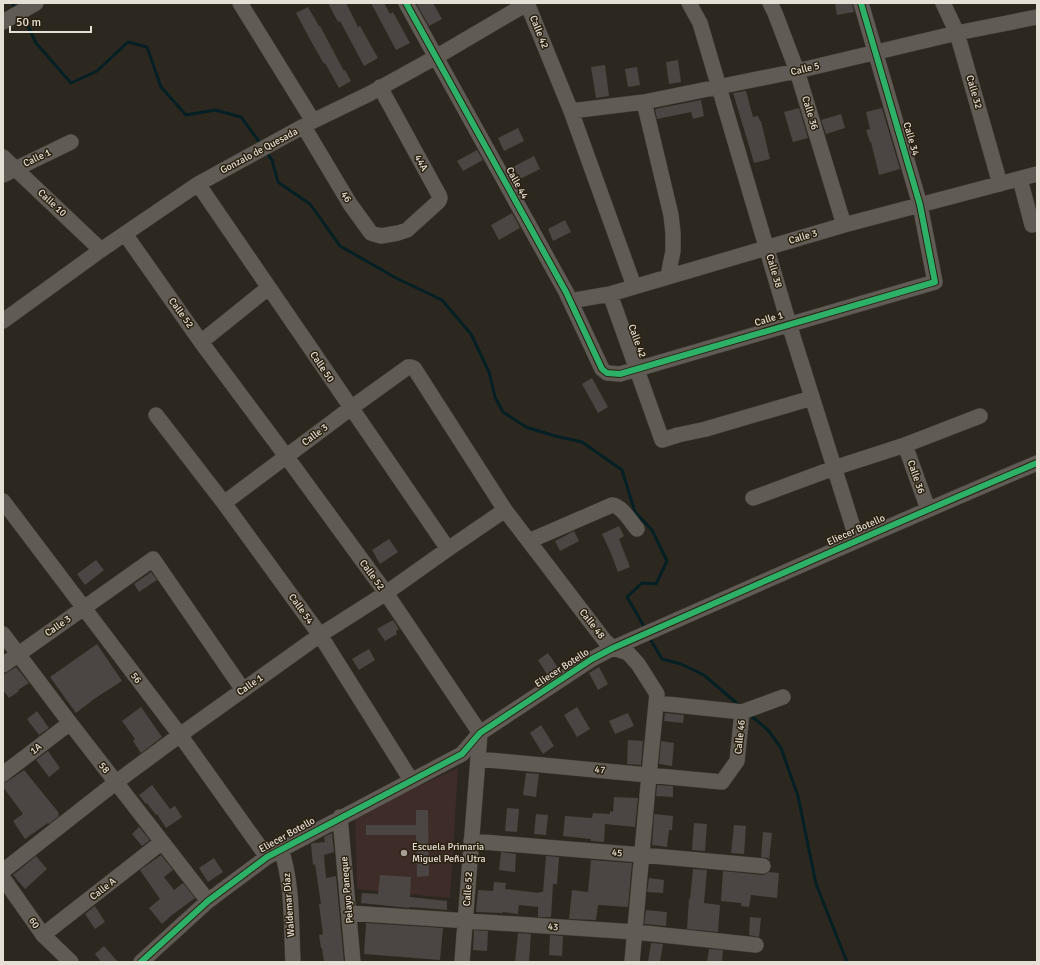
<svg xmlns="http://www.w3.org/2000/svg" width="1040" height="965" viewBox="0 0 1040 965" font-family="Signika,sans-serif">
<style>
.education{fill:#3e2c29}
.lines{fill:none;stroke-linecap:round;stroke-linejoin:round}
.stream{stroke:#042024;stroke-width:3}
.building{fill:#4b4543}
.minor-casing{stroke:#47423b;stroke-width:16}
.minor{stroke:#605c55;stroke-width:15}
.cycleway-casing{stroke:#29200f;stroke-width:8}
.cycleway{stroke:#2db169;stroke-width:6}
.poi-dot{fill:#a59f95;stroke:#29200f;stroke-width:1.5}
.labels{text-anchor:middle;dominant-baseline:central;stroke-width:3;stroke-linejoin:round;paint-order:stroke}
.street-label{font-size:10px;fill:#e6dfd5;stroke:#29200f}
.poi-label{font-size:10px;fill:#e6dfd5;stroke:#29200f;text-anchor:start}
</style>
<rect width="100%" height="100%" fill="#2d281f"/>
<path class="education" d="M458 768 450 898 357 889 355 816Z"/>
<g class="lines">
<path class="stream" d="M12 3 17 10
M21 16 28 26 36 43 71 83 97 71 128 42 147 47 161 87 186 115 215 110 241 117 261 144
M266 152 272 160 278 182 310 204 340 246 396 278 442 300 471 334 489 372 495 397 503 412 526 427 555 436 582 442 622 470 635 512 652 530 667 561 656 584 642 583 627 597 645 628
M649 637 662 659 681 664 704 675 740 706
M750 715 768 730 781 748 798 796 816 884 847 962"/>
</g>
<path class="building" d="M328 3H346L358 27 360 26 378 58 364 66 340 21 338 22Z
M371 3H384L390 14 393 12 410 43 396 50Z
M416 3H433L442 19 429 26Z
M842 3H852L854 12 837 15 835 4Z
M308 7 319 26H320L344 71 345 70 351 81 339 88 325 63 324 64 312 43 296 13Z
M678 60 681 82 669 84 666 62Z
M605 65 609 96 596 98 591 67Z
M637 67 640 85 628 87 625 69Z
M746 91 753 117 758 116 760 121H761L770 159 754 163 750 149 733 93Z
M701 100 704 116 693 119 691 112 657 119 655 109Z
M799 108 808 138 793 142 784 112Z
M882 108 900 169 879 175 871 142H870L866 130 870 129 866 112Z
M841 114 845 128 826 134 821 120Z
M518 128 524 141 504 151 498 138Z
M477 150 483 160 463 171 457 161Z
M534 156 540 169 520 179 513 167Z
M512 213 520 228 499 240 491 225Z
M565 220 571 232 553 241 548 229Z
M592 378 608 407 598 413 582 384Z
M619 526 624 536 619 539 630 567 618 572 610 551 602 534Z
M574 531 579 541 560 551 555 541Z
M389 539 398 552 380 564 372 550Z
M96 560 104 570 85 585 77 574Z
M151 572 157 580 139 592 134 584Z
M393 620 399 629 396 631 397 634 385 641 377 629Z
M97 644 122 681 94 699 76 713 50 677Z
M369 649 375 660 359 670 352 659Z
M548 653 559 669 548 676 538 660Z
M16 667 29 683 18 690 19 691 9 698 3 690V675Z
M599 667 608 684 598 690 589 673Z
M141 707 162 737 141 753 133 741 135 739 122 721Z
M577 707 590 729 577 737 564 715Z
M37 711 49 728 39 735 27 719Z
M628 713 634 726 615 734 609 721Z
M665 713 684 715 683 723 664 721Z
M541 725 554 746 543 754 530 733Z
M628 740 643 741 641 765 627 764Z
M661 741 674 743 672 766 659 764Z
M48 751 60 768 49 777 36 760Z
M24 770 59 813 58 814 59 816 49 824 48 823 25 839 13 821 23 814 3 787V783L8 781Z
M526 773 539 774 536 797 523 795Z
M152 785 170 809 175 806 182 817 166 828 157 814 156 815 147 803 146 804 139 795Z
M657 785 673 786V797L656 796Z
M614 797 638 798 635 827 605 824 604 842 591 841V839L563 836 565 816 592 818 593 813 610 814V811L613 812Z
M507 808 519 809 517 832 505 831Z
M416 810H428L429 876 417 877 416 835H366V825H416Z
M536 814 548 815 546 835 534 834Z
M654 814 673 816 672 830H669L667 847 652 845Z
M694 823 707 824 705 851 692 850Z
M734 825 746 826 744 854 731 853Z
M139 827 150 840 142 846 132 834Z
M763 832 772 833 769 860 768 858 761 857Z
M332 833 334 852 324 855 326 878 336 876 344 962H324L322 948H321L319 935 323 934 319 904H321L315 864 313 865 311 844 313 843 325 842 324 837Z
M501 852 516 854 515 872 499 870Z
M161 855 173 870 164 877 174 890 183 883 195 898 172 915 162 924 149 908 160 899 140 870Z
M36 856 47 869 25 889 13 875Z
M546 856 559 857 557 884H553L551 917H538V907L519 905 518 914 503 912V913L476 912 478 890 493 891 494 882 506 883 505 889 539 893V892H543Z
M214 858 223 872 208 882 199 868Z
M591 860 632 863 628 907 598 905 596 920 569 919 572 890 588 892Z
M693 869 707 870 704 903 720 905 718 932 687 929 689 899H690Z
M723 871 762 875 766 874 769 872 779 873 777 898 751 895 749 907 741 906V903L721 901Z
M380 875 411 877 410 897 447 901V910L409 907V908L361 903 362 893 378 894Z
M649 878 664 880 663 893 647 892Z
M95 906 105 922 95 929 85 914Z
M646 910 667 912 666 926 644 924Z
M750 917 761 918 759 937 749 935Z
M366 923 443 928 440 960 364 954Z
M474 930 488 931 487 951 473 950Z
M518 933 531 934 529 962H515Z
M550 935 563 936 562 956 549 955Z
M651 943 663 944 660 962H648Z
M104 946 118 962H101L95 954Z
M709 949 723 950 722 962H707Z"/>
<g class="lines">
<defs>
<path id="minor" d="M240 3 313 121
M406 3 566 292 602 369 607 373 620 374 935 282 920 205 861 3
M527 3 571 111 634 286
M689 3 700 23 789 324 857 540
M770 3 775 13 797 71 844 225
M943 3 957 33 1000 184
M3 22 36 3
M644 102 671 215 673 233V251L668 276
M571 111 644 102 797 71 957 33 1037 17
M304 127 350 204 371 233 381 236 398 233 407 230 439 201 440 198 439 195 380 87
M3 157 101 250
M3 175 71 142
M1020 179 1032 225 1037 224
M198 184 448 549
M125 234 201 342 286 456 386 593 480 733 462 962
M610 294 662 440 678 435 706 429 812 398
M570 301 610 294 844 225 1037 174
M3 321 101 250 198 184 313 121 369 94 436 57 528 3
M201 342 268 288
M156 415 224 503 320 635 411 780
M905 445 928 509
M753 498 834 468 905 445 980 416
M3 501 180 735 267 857
M224 503 351 408 408 367H411L414 368 505 510 605 641 613 648 628 653 638 664 657 694 649 775 632 962
M529 541 612 505C622 506 631 522 637 529
M3 634 70 723 208 901
M3 665 153 559 243 690
M657 703 742 712 783 697
M478 759 722 782 737 761 742 712
M3 774 70 723
M340 817 353 962
M471 841 642 855 763 866
M281 849C293 885 291 924 293 962
M3 871 115 783 180 735 320 635 386 593 448 549 505 510
M3 878 43 935 71 962
M349 913 635 932 756 945
M43 935 162 842
M141 962 208 901 267 857 462 754 480 733 592 659 613 648C754 586 895 523 1037 463"/>
</defs>
<use href="#minor" class="minor-casing"/>
<use href="#minor" class="minor"/>
<defs>
<path id="cycleway" d="M406 3 566 292 602 369 607 373 620 374 935 282 920 205 861 3
M141 962 208 901 267 857 462 754 480 733 592 659 613 648C754 586 895 523 1037 463"/>
</defs>
<use href="#cycleway" class="cycleway-casing"/>
<use href="#cycleway" class="cycleway"/>
</g>
<circle class="poi-dot" cx="404" cy="853" r="4"/>
<g class="labels">
<g class="street-label">
<text transform="translate(539 32) rotate(68)">Calle 42</text>
<text transform="translate(805 69) rotate(-13)">Calle 5</text>
<text transform="translate(974 92) rotate(74)">Calle 32</text>
<text transform="translate(810 113) rotate(73)">Calle 36</text>
<text transform="translate(911 139) rotate(74)">Calle 34</text>
<text transform="translate(259 151) rotate(-28)">Gonzalo de Quesada</text>
<text transform="translate(37 158) rotate(-26)">Calle 1</text>
<text transform="translate(421 163) rotate(61)">44A</text>
<text transform="translate(517 183) rotate(61)">Calle 44</text>
<text transform="translate(346 197) rotate(58)">46</text>
<text transform="translate(52 203) rotate(43)">Calle 10</text>
<text transform="translate(803 237) rotate(-16)">Calle 3</text>
<text transform="translate(774 271) rotate(74)">Calle 38</text>
<text transform="translate(181 313) rotate(54)">Calle 52</text>
<text transform="translate(769 319) rotate(-17)">Calle 1</text>
<text transform="translate(637 341) rotate(70)">Calle 42</text>
<text transform="translate(322 367) rotate(56)">Calle 50</text>
<text transform="translate(315 435) rotate(-37)">Calle 3</text>
<text transform="translate(916 477) rotate(71)">Calle 36</text>
<text transform="translate(856 530) rotate(-24)">Eliecer Botello</text>
<text transform="translate(372 575) rotate(54)">Calle 52</text>
<text transform="translate(301 609) rotate(54)">Calle 54</text>
<text transform="translate(592 624) rotate(52)">Calle 48</text>
<text transform="translate(58 626) rotate(-35)">Calle 3</text>
<text transform="translate(562 668) rotate(-33)">Eliecer Botello</text>
<text transform="translate(136 678) rotate(53)">56</text>
<text transform="translate(250 685) rotate(-35)">Calle 1</text>
<text transform="translate(740 737) rotate(-84)">Calle 46</text>
<text transform="translate(36 749) rotate(-37)">1A</text>
<text transform="translate(104 768) rotate(52)">58</text>
<text transform="translate(600 770) rotate(5)">47</text>
<text transform="translate(287 835) rotate(-29)">Eliecer Botello</text>
<text transform="translate(617 853) rotate(4)">45</text>
<text transform="translate(103 889) rotate(-38)">Calle A</text>
<text transform="translate(468 889) rotate(-86)">Calle 52</text>
<text transform="translate(347 890) rotate(-95)">Pelayo Paneque</text>
<text transform="translate(289 905) rotate(-94)">Waldemar Díaz</text>
<text transform="translate(34 923) rotate(55)">60</text>
<text transform="translate(553 927) rotate(4)">43</text>
</g>
<g class="poi-label">
<text x="412" y="847">Escuela Primaria<tspan x="412" dy="12">Miguel Peña Utra</tspan></text>
</g>
</g>
<rect width="1040" height="965" fill="none" stroke="#e6dfd5" stroke-width="8"/>
<path d="M10 26v6h81v-6" fill="none" stroke="#e6dfd5" stroke-width="2"/>
<text x="16" y="26" font-size="12" fill="#e6dfd5" stroke="#29200f" stroke-width="3" paint-order="stroke">50 m</text>
</svg>
